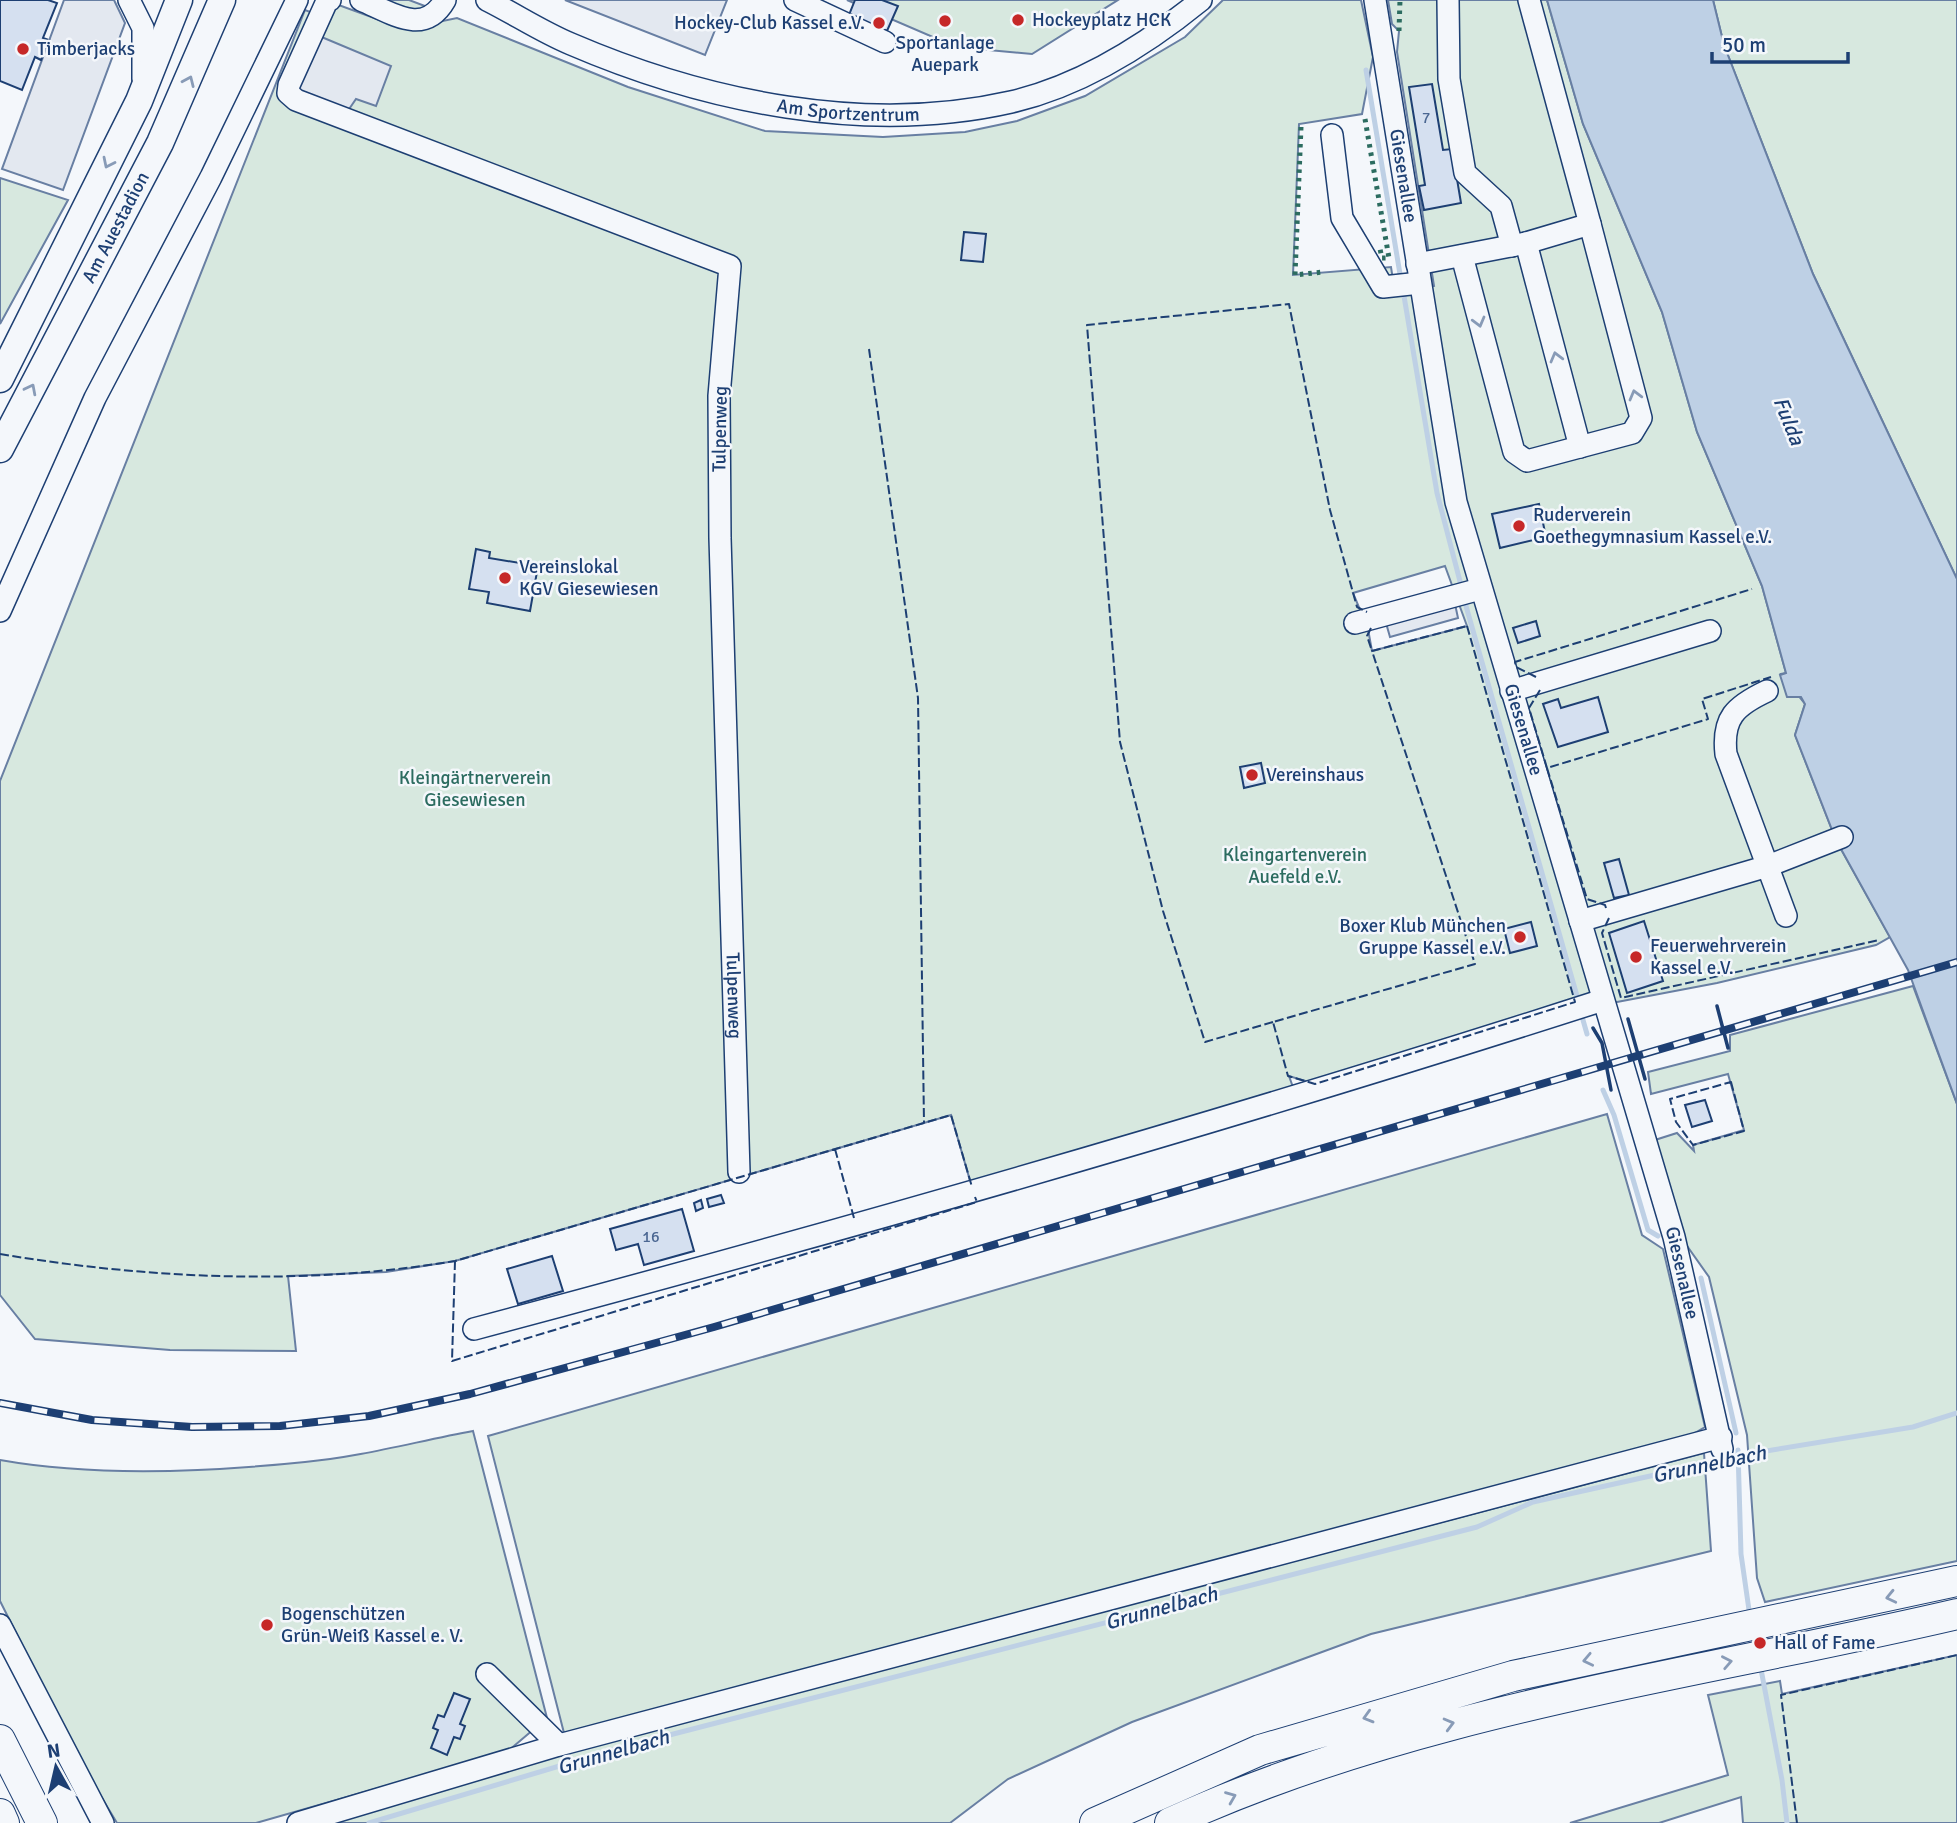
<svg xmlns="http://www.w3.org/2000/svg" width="1957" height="1823" viewBox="0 0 1957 1823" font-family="Signika,sans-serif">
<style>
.green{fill:#d7e8df;stroke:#687fa3;stroke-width:2;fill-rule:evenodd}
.parking{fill:#e3e8f0;stroke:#687fa3;stroke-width:2}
.water{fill:#bed0e5;stroke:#687fa3;stroke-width:2}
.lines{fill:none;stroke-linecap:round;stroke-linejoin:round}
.stream{stroke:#bed0e5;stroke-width:5}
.building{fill:#d5e0f0;stroke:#1d3f73;stroke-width:2}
.minor-casing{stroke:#1d3f73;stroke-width:24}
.major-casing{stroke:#1d3f73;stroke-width:29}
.highway-casing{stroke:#1d3f73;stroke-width:32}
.minor{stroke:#f4f7fb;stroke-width:21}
.major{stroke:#f4f7fb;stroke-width:26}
.highway{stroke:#f4f7fb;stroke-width:30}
.rail-casing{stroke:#1d3f73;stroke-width:8}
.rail{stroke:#f4f7fb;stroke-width:5;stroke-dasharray:16;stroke-linecap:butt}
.hedge{stroke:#2c6c60;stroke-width:5;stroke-dasharray:3.5 5;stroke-linecap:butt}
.fence{stroke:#1d3f73;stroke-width:2;stroke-dasharray:9 3.5;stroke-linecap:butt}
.wall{stroke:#1d3f73;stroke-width:3.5}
.oneway{stroke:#889bb7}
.poi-dot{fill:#c62828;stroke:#f4f7fb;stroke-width:2.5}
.labels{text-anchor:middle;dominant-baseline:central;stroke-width:5;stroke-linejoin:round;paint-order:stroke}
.number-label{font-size:16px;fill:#4b6792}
.poi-label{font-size:19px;fill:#1d3f73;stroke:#f4f7fb;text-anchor:start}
.street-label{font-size:19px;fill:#1d3f73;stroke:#f4f7fb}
.park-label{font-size:19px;fill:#2c6c60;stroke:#f4f7fb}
.water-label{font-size:21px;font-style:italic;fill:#1d3f73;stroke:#f4f7fb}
</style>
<rect width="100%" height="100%" fill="#f4f7fb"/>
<path class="green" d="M379 0H409L433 9 426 14Z
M847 0H1118L1032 54 956 47Z
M1223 0H1361L1373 57 1362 114 1299 124 1293 275 1391 267 1395 293 1434 286 1397 52 1399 31 1392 24 1388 0H1547L1583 124 1662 312 1697 432 1762 586 1786 673 1781 674 1805 704 1795 735 1836 840 1890 937 1876 945 1717 983 1617 1002 1315 1084 1289 1076 1294 1090 971 1184 951 1115 455 1261 386 1272 288 1276 296 1351 170 1350 35 1339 0 1295V781L305 10 329 19 336 4 404 29 457 18 628 87 765 131 883 137 965 132 1017 121 1085 96 1185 37ZM1445 566 1467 626 1372 651 1368 629 1353 593Z
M1713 0H1957V579L1813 274 1724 45Z
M0 178 68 200 0 324Z
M1913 986 1957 1104V1561L1765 1602 1757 1578 1747 1435 1709 1277 1685 1243 1655 1140 1677 1133 1694 1151 1693 1145 1744 1130 1728 1074 1651 1094 1648 1072 1730 1051V1035Z
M1607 1114 1642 1235 1663 1249 1705 1427 1681 1441 564 1733 488 1436Z
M473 1431 547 1718 508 1751 256 1823H117L85 1770 0 1601V1460C95 1477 208 1472 305 1462 361 1457 418 1441 473 1431Z
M1704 1453 1711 1551 1371 1634 1132 1722 1008 1779 950 1823H329L549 1757Z
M1957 1655V1823H1743L1741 1797 1659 1823H1570L1728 1775 1708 1695 1780 1681 1782 1694Z"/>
<path class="parking" d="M64 0H114L125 23 63 190 2 169Z
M565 0H727L705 55Z
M312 33 391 66 376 106 356 99 343 118 289 85Z
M1455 604 1458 618 1390 637 1386 623Z"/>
<path class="water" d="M1547 0H1713L1724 45 1813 274 1957 579V1104L1908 970 1836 840 1795 735 1805 704 1801 697H1787L1780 675 1786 673 1762 586 1697 432 1662 312 1583 124Z"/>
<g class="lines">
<path class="stream" d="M1366 70 1401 280
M1403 290 1437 493 1462 589
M1464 599 1579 1003
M1581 1013 1587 1034
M1603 1090 1614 1115 1648 1230 1658 1236
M1701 1278 1736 1433
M1738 1450 1741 1554 1750 1617
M1760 1664 1782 1780 1787 1823
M369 1823 623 1747 1477 1527 1533 1502 1754 1453 1913 1427 1957 1413"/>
</g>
<path class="building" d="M0 0H48L57 3 43 38 49 40 41 60 35 57 22 90 0 81Z
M855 0H882L898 6 887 31 849 15Z
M1432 84 1443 150 1452 149 1461 203 1424 210 1419 186 1425 185 1409 87Z
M964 232 986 234 983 262 961 260Z
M1539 504 1546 537 1500 548 1492 514Z
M476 549 490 552 489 558 538 566 530 611 487 603 489 592 469 589Z
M1536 621 1540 636 1518 643 1513 628Z
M1598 697 1608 732 1558 747 1543 704 1558 699 1561 708Z
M1261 763 1265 783 1244 788 1240 767Z
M1619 859 1629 895 1614 898 1604 863Z
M1644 921 1663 981 1627 993 1609 933Z
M1531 922 1537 946 1510 953 1504 929Z
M1705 1100 1712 1121 1692 1127 1685 1105Z
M721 1195 724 1203 709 1207 707 1199Z
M701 1200 703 1208 696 1211 694 1203Z
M682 1209 694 1251 644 1265 638 1244 616 1250 610 1229Z
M552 1256 563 1291 518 1304 507 1269Z
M454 1693 470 1699 460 1724 465 1726 460 1739 454 1737 447 1755 431 1748 438 1730 433 1728 438 1715 444 1717Z"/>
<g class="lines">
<defs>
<g id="minor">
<path d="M129 0 143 28V79"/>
<path id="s1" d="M330 0 327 1 289 85 288 93 296 100 730 266 719 396 720 538 739 1172"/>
<path d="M361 0C392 13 424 37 445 0"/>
<path id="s2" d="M487 0C515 14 542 32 571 44 706 102 866 135 1011 102 1080 86 1147 44 1201 0"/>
<path d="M795 0 885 42"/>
<path id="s3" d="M1375 0 1456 502 1674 1237 1722 1449"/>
<path d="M1448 0 1449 79 1465 173 1501 206 1512 246"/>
<path d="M1332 135 1342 218 1383 287 1420 283"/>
<path d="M1526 243 1580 447"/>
<path d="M1462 256 1514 452 1527 461 1632 433 1641 418 1590 224"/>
<path d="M1417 264 1526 243 1590 224 1529 0"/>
<path d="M0 611 95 398 211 177 297 0"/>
<path d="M1355 623 1480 589"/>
<path d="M1511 691 1710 631"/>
<path d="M1767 691C1735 706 1722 718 1726 754L1786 916"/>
<path d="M1580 921 1768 866 1842 837"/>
<path d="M474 1329C853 1228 1230 1120 1603 1000"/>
<path d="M0 1625 103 1823"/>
<path d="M487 1674 559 1745"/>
<path d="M298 1823 559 1745 1721 1437"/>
</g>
<g id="major">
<path d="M0 379 139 101 179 0"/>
<path id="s4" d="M0 449 160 143 222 0"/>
</g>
<path id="highway" d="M0 1740 42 1823
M0 1814 4 1823
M1095 1823 1260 1750 1513 1676 1957 1581
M1170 1823C1419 1709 1692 1676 1957 1614"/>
</defs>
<use href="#minor" class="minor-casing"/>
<use href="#major" class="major-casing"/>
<use href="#highway" class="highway-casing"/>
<use href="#minor" class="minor"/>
<use href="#major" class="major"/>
<use href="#highway" class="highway"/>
<defs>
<path id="rail" d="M0 1403 92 1420 192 1427 280 1426 369 1416 470 1394 714 1327 1957 962"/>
</defs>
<use href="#rail" class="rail-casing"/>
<use href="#rail" class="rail"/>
<path class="hedge" d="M1399 31 1400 0
M1365 119 1389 258H1382L1380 249
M1301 127 1295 275 1323 272"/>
<path class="fence" d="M869 349 918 698 924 1123
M1467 626 1575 1002 1315 1084 1288 1076 1273 1022 1475 964 1372 651Z
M1371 628 1367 636 1372 651
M1536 677 1516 667 1515 662 1752 589
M1540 690 1529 708 1547 768
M1606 908 1605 905 1587 899 1547 768 1708 719 1702 699 1771 677
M1609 918 1602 933 1621 998 1879 940
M1273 1022 1205 1042 1163 911 1120 742 1087 325 1289 304 1330 510 1357 607 1367 612
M1731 1082 1744 1131 1693 1145 1676 1122 1670 1099Z
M835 1149 854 1218
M0 1254C150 1279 304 1286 455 1261L951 1115 972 1187
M455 1261 452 1361 977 1202 975 1197
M1797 1823 1781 1695 1957 1655"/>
<path class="wall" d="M1717 1006 1728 1048
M1628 1019 1645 1079
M1593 1028 1602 1043 1611 1090"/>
</g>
<defs><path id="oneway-chevron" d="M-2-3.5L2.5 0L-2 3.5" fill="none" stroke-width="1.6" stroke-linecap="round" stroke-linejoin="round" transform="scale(1.75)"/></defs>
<g class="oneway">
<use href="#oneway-chevron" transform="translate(189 81) rotate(-66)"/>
<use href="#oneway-chevron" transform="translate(108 163) rotate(116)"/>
<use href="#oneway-chevron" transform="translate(1479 322) rotate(75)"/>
<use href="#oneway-chevron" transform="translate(1556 357) rotate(-105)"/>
<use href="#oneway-chevron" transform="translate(31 389) rotate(-63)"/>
<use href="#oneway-chevron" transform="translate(1635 395) rotate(-105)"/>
<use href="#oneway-chevron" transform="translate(1891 1597) rotate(167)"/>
<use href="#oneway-chevron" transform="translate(1588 1660) rotate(168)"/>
<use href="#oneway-chevron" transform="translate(1727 1662) rotate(-11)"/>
<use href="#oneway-chevron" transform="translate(1368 1717) rotate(164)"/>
<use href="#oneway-chevron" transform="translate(1449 1724) rotate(-15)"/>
<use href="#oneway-chevron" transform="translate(1231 1797) rotate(-22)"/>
</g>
<g class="poi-dot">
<circle cx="1018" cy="20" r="7"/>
<circle cx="945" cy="21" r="7"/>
<circle cx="879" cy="23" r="7"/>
<circle cx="23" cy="49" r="7"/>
<circle cx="1519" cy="526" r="7"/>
<circle cx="505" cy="578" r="7"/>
<circle cx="1252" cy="775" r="7"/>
<circle cx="1520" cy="937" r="7"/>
<circle cx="1636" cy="957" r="7"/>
<circle cx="267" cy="1625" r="7"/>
<circle cx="1760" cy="1643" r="7"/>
</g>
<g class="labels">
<g class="number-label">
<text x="1426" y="118">7</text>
<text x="651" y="1237">16</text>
</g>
<g class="poi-label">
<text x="1032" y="20">Hockeyplatz HCK</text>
<text x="865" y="23" text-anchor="end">Hockey-Club Kassel e.V.</text>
<text x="945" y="43" text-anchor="middle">Sportanlage<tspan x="945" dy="22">Auepark</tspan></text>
<text x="37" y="49">Timberjacks</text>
<text x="1533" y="515">Ruderverein<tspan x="1533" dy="22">Goethegymnasium Kassel e.V.</tspan></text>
<text x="519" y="567">Vereinslokal<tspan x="519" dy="22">KGV Giesewiesen</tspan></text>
<text x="1266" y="775">Vereinshaus</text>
<text x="1506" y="926" text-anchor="end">Boxer Klub München<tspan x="1506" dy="22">Gruppe Kassel e.V.</tspan></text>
<text x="1650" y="946">Feuerwehrverein<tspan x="1650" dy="22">Kassel e.V.</tspan></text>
<text x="281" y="1614">Bogenschützen<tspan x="281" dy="22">Grün-Weiß Kassel e. V.</tspan></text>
<text x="1774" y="1643">Hall of Fame</text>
</g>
<g class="street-label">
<text stroke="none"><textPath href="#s2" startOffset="382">Am Sportzentrum</textPath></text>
<text stroke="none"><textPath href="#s3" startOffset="178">Giesenallee</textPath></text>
<text stroke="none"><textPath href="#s4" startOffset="250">Am Auestadion</textPath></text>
<text transform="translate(720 429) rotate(-89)">Tulpenweg</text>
<text stroke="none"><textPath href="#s3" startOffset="746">Giesenallee</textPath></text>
<text stroke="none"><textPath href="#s1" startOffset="1309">Tulpenweg</textPath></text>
<text stroke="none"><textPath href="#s3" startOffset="1312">Giesenallee</textPath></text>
</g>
<g class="park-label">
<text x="475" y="778">Kleingärtnerverein<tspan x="475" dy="22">Giesewiesen</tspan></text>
<text x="1295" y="855">Kleingartenverein<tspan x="1295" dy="22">Auefeld e.V.</tspan></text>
</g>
<g class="water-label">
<text transform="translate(1789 421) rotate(68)">Fulda</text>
<text transform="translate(1709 1464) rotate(-12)">Grunnelbach</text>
<text transform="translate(1161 1608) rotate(-15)">Grunnelbach</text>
<text transform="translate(613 1752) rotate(-16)">Grunnelbach</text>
</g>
</g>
<g transform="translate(56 1767) rotate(352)" stroke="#f4f7fb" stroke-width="5" paint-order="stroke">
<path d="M0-5L12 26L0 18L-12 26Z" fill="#1d3f73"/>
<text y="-10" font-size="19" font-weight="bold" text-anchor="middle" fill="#1d3f73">N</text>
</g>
<path d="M1712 52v10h136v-10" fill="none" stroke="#1d3f73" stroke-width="3.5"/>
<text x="1722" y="52" font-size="21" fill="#1d3f73" stroke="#f4f7fb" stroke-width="5" paint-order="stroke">50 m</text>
</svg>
